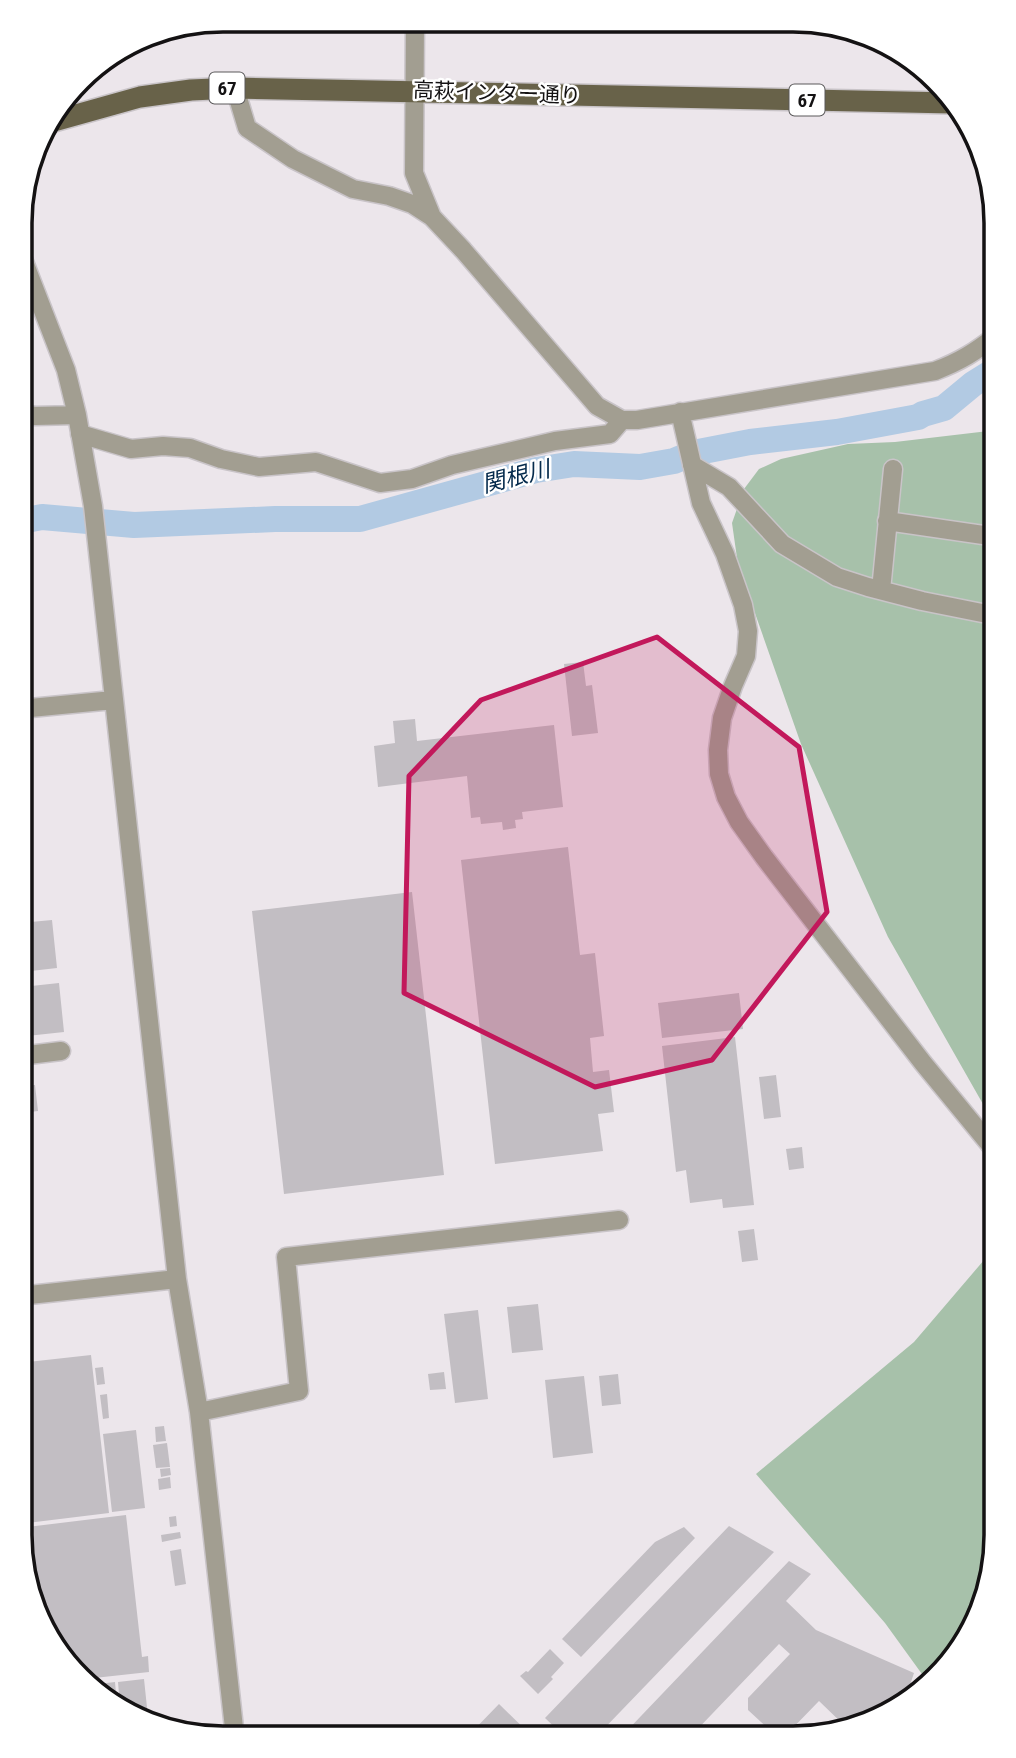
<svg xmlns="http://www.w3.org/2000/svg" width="1016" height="1758" viewBox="0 0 1016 1758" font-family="'Roboto Condensed','Noto Sans JP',sans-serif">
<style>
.forest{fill:#a7c1aa}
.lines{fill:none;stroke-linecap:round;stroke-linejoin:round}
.river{stroke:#b2cae3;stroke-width:26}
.building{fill:#c2bec3}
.minor-casing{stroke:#c9c4c8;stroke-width:21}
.major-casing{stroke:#c9c4c8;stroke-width:24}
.minor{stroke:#a29e91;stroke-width:18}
.major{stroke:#686249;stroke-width:21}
.marked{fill:#c2185b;fill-opacity:0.2;stroke:#c2185b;stroke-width:5;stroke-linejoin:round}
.labels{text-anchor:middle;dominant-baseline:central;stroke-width:5;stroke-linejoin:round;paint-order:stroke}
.shield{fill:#fff;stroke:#5a595a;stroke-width:2}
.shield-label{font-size:19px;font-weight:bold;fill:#141213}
.street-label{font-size:21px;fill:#141213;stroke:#fff}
.water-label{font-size:23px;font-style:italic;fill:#042a4c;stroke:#fff}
.rim{fill:none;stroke:#141213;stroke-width:3.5}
</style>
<rect width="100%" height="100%" fill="#ece6eb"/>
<path class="forest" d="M997 430 996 1127 888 937 801 744 738 565 732 523 744 489 759 469 781 459 848 444 895 442Z
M996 1246V1550L955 1659 927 1681 885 1623 756 1474 914 1342Z"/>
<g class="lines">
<path class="river" d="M21 521 42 517 134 525 275 519H360L536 470 574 464 640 467 674 461 693 453 750 442 837 432 918 417 923 414 944 408 973 384 997 369"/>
</g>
<path class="building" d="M583 662 586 686 592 685 598 733 572 736 564 664Z
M415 719 417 741 554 725 563 807 522 812 523 819 515 820 516 828 503 830 502 822 481 824 480 817 471 818 467 776 378 787 374 746 395 743 393 721Z
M568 847 580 955 595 953 604 1036 590 1038 593 1072 609 1070 614 1112 598 1114 603 1151 495 1164 461 860Z
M412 892 444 1175 284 1194 252 911Z
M52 920 57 968 22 972 20 923Z
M59 983 64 1032 27 1036 22 987Z
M739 993 743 1029 662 1038 658 1003Z
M735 1037 754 1205 723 1208 722 1199 690 1203 686 1170 676 1172 662 1046Z
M776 1075 781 1117 764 1119 759 1077Z
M35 1085 38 1111 22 1113 20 1086Z
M802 1147 804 1168 789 1170 786 1149Z
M754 1229 758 1260 742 1262 738 1231Z
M538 1304 543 1350 512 1353 507 1307Z
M478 1310 488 1399 455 1403 444 1314Z
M91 1355 109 1513 19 1524V1363Z
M103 1367 105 1384 97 1385 95 1368Z
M444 1372 446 1389 430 1390 428 1374Z
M618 1374 621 1404 602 1406 599 1376Z
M584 1376 593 1453 553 1458 545 1380Z
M107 1394 109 1418 103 1419 100 1395Z
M164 1426 166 1441 156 1442 155 1427Z
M136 1430 145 1508 112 1512 103 1434Z
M167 1443 170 1467 156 1468 153 1445Z
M170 1468 171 1475 161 1477 160 1469Z
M170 1477 171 1488 159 1490 158 1479Z
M126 1515 142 1657 148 1656 149 1672 85 1679 35 1613 19 1536V1528Z
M176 1516 177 1526 170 1527 169 1517Z
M729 1526 774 1552 595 1738H566L545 1718Z
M684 1527 695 1538 581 1657 562 1639 655 1542Z
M180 1532 181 1538 162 1542 161 1535Z
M181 1549 186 1584 175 1586 170 1551Z
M789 1561 811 1574 786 1601 816 1630 914 1673 908 1691 893 1707 871 1723 847 1728 819 1701 786 1735H775L748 1710V1698L790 1654 779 1644 689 1738H620Z
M550 1649 564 1663 551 1677 553 1679 538 1694 520 1676 526 1671 528 1672Z
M144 1679 148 1717 120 1706 118 1682Z
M115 1682 117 1705 98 1697 90 1685Z
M499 1704 534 1738H466Z
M822 1726 828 1732 814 1735Z
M735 1727 747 1739H716L726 1728Z"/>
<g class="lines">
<defs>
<path id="minor" d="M415 20 414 173 432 217
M235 88 247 128 293 159 353 189 389 196 412 204 432 217 463 250 597 406 622 420H637L935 371C961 361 975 352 997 335
M21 254 66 370 77 415 93 506 177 1279 199 1412 235 1737
M680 412 701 503 725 554 743 605 748 631 746 656 733 686 722 718 718 750 719 774 726 797 739 822 764 857 923 1063 996 1152
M21 413 35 416 77 415
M80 434 131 449 163 446 190 448 221 459 259 467 316 462 380 483 412 479 452 465 555 441 610 434 622 420
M692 465 729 487 782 544 837 577 868 587 922 601 997 616
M887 521 997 537
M881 590 893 469
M20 709 113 700
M20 1056 61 1051
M20 1296 177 1279
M199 1412 299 1391 286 1257 619 1220"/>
<path id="major" d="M47 123 140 97 191 90 235 88 952 103"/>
</defs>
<use href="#minor" class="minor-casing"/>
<use href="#major" class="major-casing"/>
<use href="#minor" class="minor"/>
<use href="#major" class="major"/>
</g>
<path class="marked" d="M657 637 799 747 827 912 712 1060 595 1087 404 993 409 776 481 700Z"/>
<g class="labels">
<g class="shield">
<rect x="209.5" y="72.5" width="35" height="31" rx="5"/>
<rect x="789.5" y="84.5" width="35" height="31" rx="5"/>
</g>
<g class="shield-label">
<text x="227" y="88">67</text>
<text x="807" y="100">67</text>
</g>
<g class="street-label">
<text transform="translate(497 93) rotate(2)">高萩インター通り</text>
</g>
<g class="water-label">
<text transform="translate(516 477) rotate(-14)">関根川</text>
</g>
</g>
<path d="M0 0H1016V1758H0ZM223 32H793A191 191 0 0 1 984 223V1535A191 191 0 0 1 793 1726H223A191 191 0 0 1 32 1535V223A191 191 0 0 1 223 32Z" fill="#fff" fill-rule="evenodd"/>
<path class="rim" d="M223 32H793A191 191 0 0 1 984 223V1535A191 191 0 0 1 793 1726H223A191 191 0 0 1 32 1535V223A191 191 0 0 1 223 32Z"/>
</svg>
